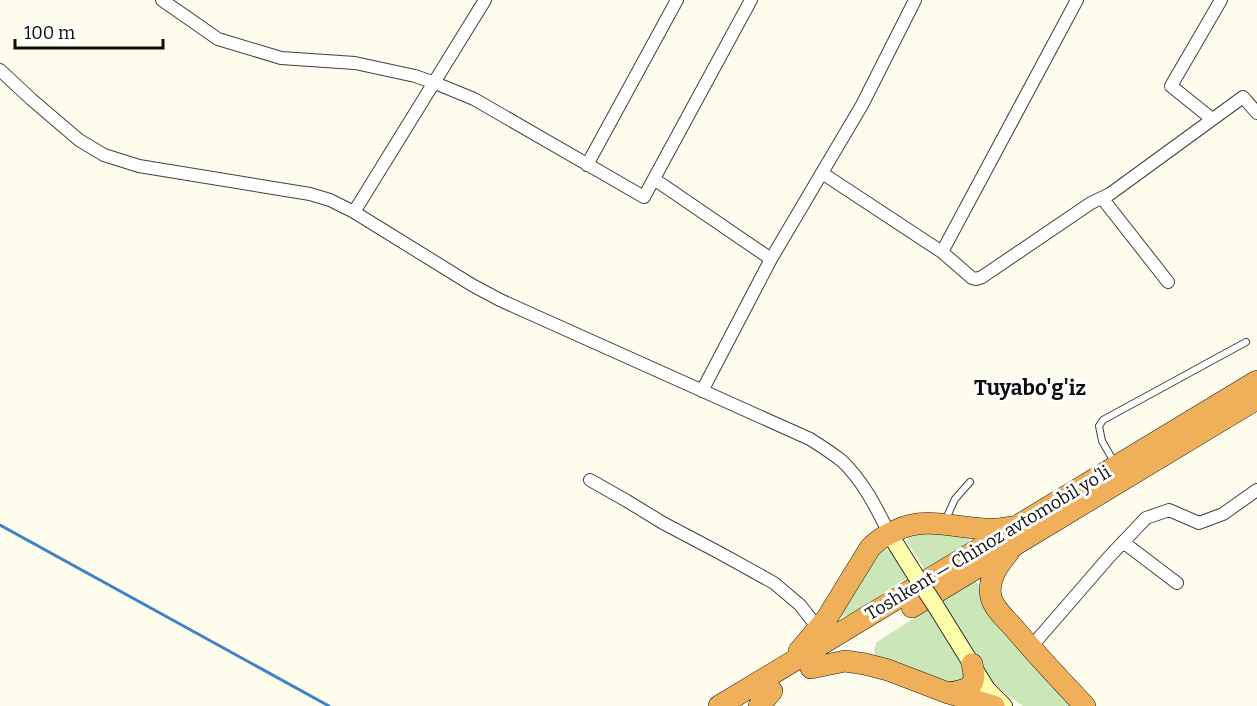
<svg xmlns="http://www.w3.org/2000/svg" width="1257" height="706" viewBox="0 0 1257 706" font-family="Bitter,serif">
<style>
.green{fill:#cbe7b8}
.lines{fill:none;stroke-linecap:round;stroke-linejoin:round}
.stream{stroke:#3d81c9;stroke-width:3}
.lane-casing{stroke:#404040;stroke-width:8}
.street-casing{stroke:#404040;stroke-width:14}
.secondary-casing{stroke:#2f2f2f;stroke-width:18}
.highway-casing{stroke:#1e1e1e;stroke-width:22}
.lane{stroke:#fff;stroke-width:6}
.street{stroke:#fff;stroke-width:12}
.secondary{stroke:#fcfcaa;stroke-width:16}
.highway{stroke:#f0b05a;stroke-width:21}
.secondary-bridge-casing{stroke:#2f2f2f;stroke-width:18;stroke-linecap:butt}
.secondary-bridge{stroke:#fcfcaa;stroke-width:16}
.labels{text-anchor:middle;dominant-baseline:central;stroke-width:6;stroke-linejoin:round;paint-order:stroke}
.street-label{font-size:18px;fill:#0d0d0d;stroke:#fff}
.quarter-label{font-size:21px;font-weight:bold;fill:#0d0d0d;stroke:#fff}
</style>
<rect width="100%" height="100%" fill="#fefded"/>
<path class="green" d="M913 531 968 537 970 543 925 570 907 542 909 534Z
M885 550H891L908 577 850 615 842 616 838 614 870 562Z
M970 581 977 582 1076 706H1023L1005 693 990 680 941 599Z
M928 609 965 667 966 675 956 688 875 656 874 649 877 642Z"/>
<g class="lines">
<path class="stream" d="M0 525 329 706"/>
<defs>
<path id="lane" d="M1114 462 1102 441 1099 426 1103 420 1246 342
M945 521 955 499 970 482"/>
<path id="street" d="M162 0 218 39 281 58 355 63 415 76 435 83 474 99 644 197 751 0
M0 70 31 99 79 140 104 155 139 166 310 194 330 200 354 212 472 285 500 300 810 439C821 446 832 453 842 461 863 481 876 507 889 533
M1212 119 1171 86 1221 0
M587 165 677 0
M822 173 942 252 1077 0
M654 179 771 259
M1102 198 1168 282
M354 212 485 0
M942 252 972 278 976 279 982 277 1091 203 1110 194 1243 97 1257 113
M702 391 771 259 862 105 915 0
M590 480 627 501 663 523 718 552 774 583 800 605 818 628
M1123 542 1177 583
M1031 647 1109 557 1146 518 1169 510 1199 523 1223 514 1257 490"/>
<path id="secondary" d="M889 533 914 573
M935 605 987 689 1004 706"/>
<path id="highway" d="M1009 552C999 564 987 579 991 597 994 609 1005 618 1013 627 1036 654 1060 680 1085 706
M912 607 1257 399
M799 651 827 618 870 548C878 540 887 534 897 530 928 515 960 530 993 529 999 529 1005 528 1011 527
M811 668 845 661 865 664 888 670 948 693 994 706
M948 693C969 690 978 687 972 664
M719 706 1257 381
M759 706 772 691"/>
</defs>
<use href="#lane" class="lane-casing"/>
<use href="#street" class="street-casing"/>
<use href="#secondary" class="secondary-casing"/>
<use href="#highway" class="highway-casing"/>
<use href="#lane" class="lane"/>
<use href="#street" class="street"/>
<use href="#secondary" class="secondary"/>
<use href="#highway" class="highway"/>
<defs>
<path id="secondary-bridge" d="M914 573 935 605"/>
</defs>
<use href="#secondary-bridge" class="secondary-bridge-casing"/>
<use href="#secondary-bridge" class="secondary-bridge"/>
</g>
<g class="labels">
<g class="street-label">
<text transform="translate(988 543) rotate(-31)">Toshkent — Chinoz avtomobil yoʻli</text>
</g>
<g class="quarter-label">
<text x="1030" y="388">Tuyabo'g'iz</text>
</g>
</g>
<path d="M15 39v9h148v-9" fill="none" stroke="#0d0d0d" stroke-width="3"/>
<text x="24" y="39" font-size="18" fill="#0d0d0d" stroke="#ffffff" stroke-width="4.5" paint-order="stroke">100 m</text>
</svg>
